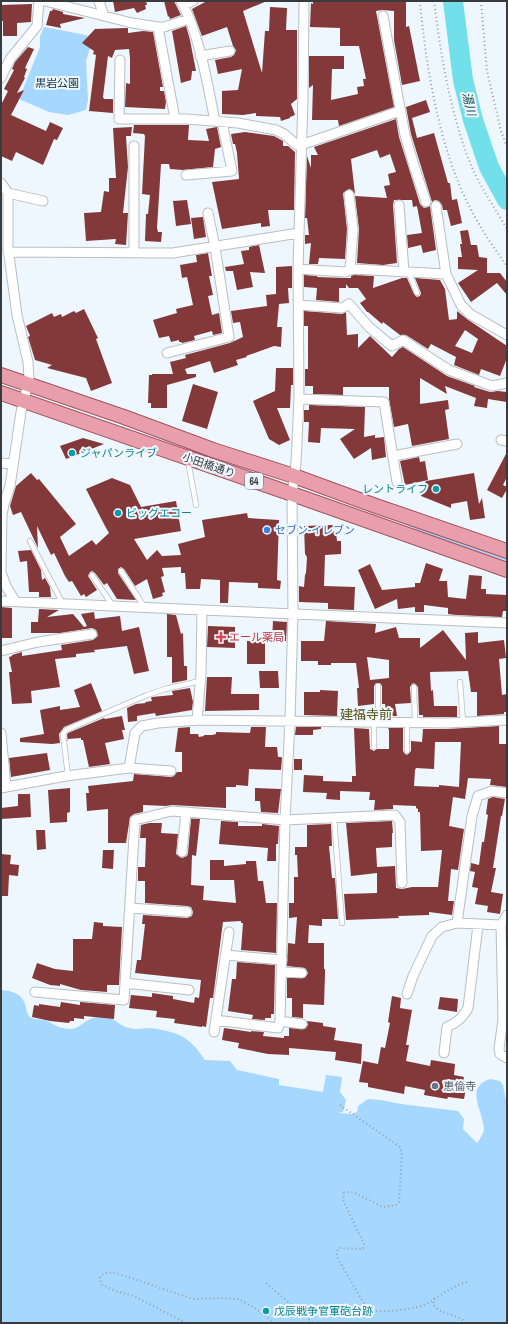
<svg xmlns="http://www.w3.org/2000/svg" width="508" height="1324" viewBox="0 0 508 1324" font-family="'Archivo Narrow','Noto Sans JP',sans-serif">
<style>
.green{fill:#a5d7ff}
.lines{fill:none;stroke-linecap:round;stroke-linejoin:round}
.river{stroke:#71e0ea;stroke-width:20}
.building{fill:#83383a;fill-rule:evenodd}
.service-casing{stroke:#b7bfc5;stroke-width:6}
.minor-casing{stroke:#b7bfc5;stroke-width:11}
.primary-casing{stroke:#a15260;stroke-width:16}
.path{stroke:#979da2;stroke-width:2;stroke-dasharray:1 3;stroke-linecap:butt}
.service{stroke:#fff;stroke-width:4.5}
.minor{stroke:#fff;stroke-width:9}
.primary{stroke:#e99eab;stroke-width:14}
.culture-dot{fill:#0f9aa8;stroke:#eff7fe;stroke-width:1.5}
.shop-dot{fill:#3f7fe0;stroke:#eff7fe;stroke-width:1.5}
.health-dot{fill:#e0444e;stroke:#eff7fe;stroke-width:1.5}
.worship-dot{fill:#6b7280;stroke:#eff7fe;stroke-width:1.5}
.labels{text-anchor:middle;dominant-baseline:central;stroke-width:4;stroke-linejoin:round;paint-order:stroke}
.shield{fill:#eff7fe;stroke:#6f7378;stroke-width:1}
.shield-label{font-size:10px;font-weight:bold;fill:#383b3e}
.park-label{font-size:11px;fill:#113045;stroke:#eff7fe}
.culture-label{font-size:11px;fill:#0d838f;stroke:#eff7fe;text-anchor:start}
.street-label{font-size:11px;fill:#383b3e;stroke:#eff7fe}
.shop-label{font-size:11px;fill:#366cbe;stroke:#eff7fe;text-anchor:start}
.health-label{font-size:11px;fill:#be3a42;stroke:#eff7fe;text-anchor:start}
.worship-label{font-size:11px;fill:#5b616d;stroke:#eff7fe;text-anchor:start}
.water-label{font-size:12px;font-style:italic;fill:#184a4f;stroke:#eff7fe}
.quarter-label{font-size:13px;fill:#58561a;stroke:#eff7fe}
</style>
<rect width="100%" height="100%" fill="#eff7fe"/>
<path class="green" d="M44 27 86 35 93 39 86 61 88 100 86 110 68 115 49 112 19 99 40 47V36Z
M386 516 507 556V561L424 533Z
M1 990C12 991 21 993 25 1004 26 1008 27 1013 29 1016 33 1020 39 1019 43 1020 50 1021 56 1027 63 1028 80 1033 83 1018 98 1017 115 1015 116 1025 129 1028 136 1030 143 1028 150 1028 153 1028 158 1029 162 1030 184 1034 192 1041 205 1060L230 1061 237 1070 279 1079V1085L323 1092 326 1075 342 1077 340 1092 346 1100 343 1112 338 1113 352 1114 357 1112 358 1106 368 1099 381 1100 401 1104 458 1111 464 1119 463 1129 477 1143C480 1139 484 1133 484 1129 483 1110 464 1088 490 1079L500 1081 503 1085 507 1106V1323H1Z"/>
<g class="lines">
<path class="river" d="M453 1 463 80 473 120 489 167 507 200"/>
</g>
<path class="building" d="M113 1H146L147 5H145L146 9 137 13 134 8 115 12Z
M164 1H174L181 15 170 19 169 16 168 17Z
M207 1H267L243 11 262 73 265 31H269L270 7 287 8 286 30H297V99L291 104 295 115 290 117V118L281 121 280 117 256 116V113L243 115 222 114V91L238 90 242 69 218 74 215 60 231 57 234 55 236 50 233 46 227 27 202 36 192 9Z
M313 1H406V27L409 26 420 81 402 85 394 40V11L382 10 376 11 394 107 339 126 338 120H312L313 85 309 88V56H344V69H332L331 100 358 94 357 87 364 86 363 79H366L359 46H340V28L310 27 311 3 313 4Z
M32 4 31 22 17 23V36H3V21H1V5Z
M53 9 63 12V14L85 18 60 24 61 28 46 25 50 11H52Z
M186 26 190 40 196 71H192L191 80 181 83 172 31Z
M126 28H128V33L143 31 153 32 163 87H160V91H164L166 102 165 109 125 107 126 83 130 84V58L129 49 115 50 112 58 108 56 103 97 104 99H113V113L89 111 96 55 93 54 94 51 82 43 95 29Z
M28 47 34 49 25 68 27 69 24 77 25 78 17 93 24 90 11 115 46 131 50 122 63 128 57 140 54 139 43 165 16 152 12 161 1 156V105L8 91 4 89 14 70 12 69 15 62Z
M426 100 430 112 412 118 417 138 434 133 448 183H450L452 200 457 199 462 223 451 226 447 210H443L442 205 439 201 435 200 432 202 411 134 406 107Z
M396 119 399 137 420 204 424 208 430 206 436 250 423 253 421 245 408 248 407 235 422 233 417 206 413 207 412 200H394L393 205 397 263 383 265 357 263 359 229 355 196 387 198 384 186 390 185 388 174 396 172 390 154 380 158 377 150 351 159 355 194 352 190 349 189 343 193 347 229 345 259 319 258 318 264H309L311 243 305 244V235H309L307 218H305L307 156 311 168V155H318L314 147Z
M134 125H189L188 140 209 141 206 129 217 127 221 147 215 149 213 167 183 170 170 169 169 164H161L157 228 158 232H162L161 242 145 241 146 214H148L150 195 142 194 145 136 144 134 133 133Z
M132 127 131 136H126L128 167 123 213H128L126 245 115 244 116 239 86 241 84 213 101 212 104 191 109 192V178H116L113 128Z
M245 132 274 136 283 141V146H288L295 152 294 210H268L270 226 261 227V223L222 229 212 182 239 179 237 153 235 144H233L231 134Z
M187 200 191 224 176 226 173 201Z
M203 217 206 237 194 239 191 218Z
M468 230 471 245H477L479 257 487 258V273H500L507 282V295L497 283 471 302 458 283 478 270 458 269V257H462L460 244H462L460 231Z
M259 245 265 273 250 272 253 287 237 290 233 271H226L225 267 244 264 241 251 249 250V247Z
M208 253 212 276H209L213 295 208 296 212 315 219 313 222 333 213 335 212 331 194 336 195 340 182 343 181 342H179V340L171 342 169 336 159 338 153 320 177 313 176 309 193 305 187 277 182 278 180 265 197 262 196 255Z
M292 266V288H288L289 303 279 304 277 327H282L281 347 274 346 246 356 247 357 236 360 238 365 214 373 210 361 185 369 187 374H196V377L167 385V408H151V403H148L149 375H152V374H173L170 362 186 358 185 355 230 343 243 337 240 322 233 323 231 311 267 306 266 295 276 294V267Z
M304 275 317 276V277L345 278H351V276L354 275 374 276 373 288 402 278H407L414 294 417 297 420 296 421 293 415 278 440 280 445 289 449 320 457 319V311L467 319 507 346V358L500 376 481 369 479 375 454 365 456 357 431 344 428 349 406 335H400L383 322 382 324 368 312H367L360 303 366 299 358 288H349L346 284V288H339V302L316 300 317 288 304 287ZM465 330 478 339 472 353 455 346Z
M84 309 98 338 96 339 112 383 91 391 86 378 47 368 52 365 35 360 28 337 30 336 26 326 52 313 54 317 61 314 62 317 74 311 76 313Z
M304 311 342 314 346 312 347 335 358 334V348L370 336 392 357 399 349 403 347 447 376 475 386 474 387 490 392 498 391 507 392V402L488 399 487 408 474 406 476 398 445 386 447 394 420 378V404L448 400 449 409 445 410 449 439 412 446 408 424 394 427 389 399V387H343V395L313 394V386H305V369H308V326H304Z
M276 368H293V385H291L290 408H277L290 440 279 445 269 439 253 401 275 391Z
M193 384 218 392 207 429 182 421Z
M309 405 365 407 364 437 375 435V438L384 437 386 457 372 460 371 448 354 459 340 439 355 429 321 428 320 443 308 442 309 422H304V410H309Z
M83 438 104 444 66 459 60 446Z
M507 452V477L503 485 507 487V489L502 498 487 490Z
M419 457 420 462 425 461 428 480 405 485 400 461Z
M31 473 37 480 39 479 76 524 60 537 69 556 92 540 96 545 109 533 105 526 86 489 112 478 130 485 141 507 176 501 181 531 134 539 147 560 157 550 162 556 181 555 178 544 205 537 202 520 247 513 248 518 279 520 277 580 281 581 280 589 258 588V583L229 582 228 603H220V580L201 579 200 589H186L185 573H181V567L162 568 164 576 161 577 165 592 162 593 163 596 153 599 147 579 135 586 124 569 121 567 118 569V573L136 600 117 599 107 583 104 585 95 573 92 571 90 572 88 576 97 590 86 597 84 594 81 596 72 581 69 582 65 576 54 553 51 555 37 526 38 548 21 512 13 515 10 506 16 486Z
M474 473 479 504 482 498 485 518 470 520 467 501 451 504V508L421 496 426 481Z
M333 525 334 532H336L337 541H341V554L325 555 324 586 355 587 354 610 328 609V603L299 602V586L304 587 305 575 306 573 307 557 305 554 304 526Z
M31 550 41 570 42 580 45 578 50 587 51 597H39V592H29L27 561 20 562 18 551Z
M426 563 443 569 439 581H447L448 597 466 599 469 575 482 576 481 589H486V594L507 595V611H503L502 617 456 615 448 614V608L424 605V612H415V607L398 609 397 599 375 609 358 570 370 564 382 590 415 587V583H420Z
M1 607 12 608V638H1Z
M39 609 59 610 47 617 73 614 84 627 87 626 81 614 94 612 95 619 120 616 122 631 139 627 149 671 134 674 127 646 94 650 95 652 76 654V657L55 659 60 687 31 691 32 703 12 704 9 672H12L9 657 12 656V655L22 652V656L62 650 61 645 93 640 98 636 96 630 92 628 60 633H31V622H38Z
M167 614 176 615 181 634 183 633 184 666H187V680L172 683V657H167Z
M273 621 287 622 286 641H272Z
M326 621 376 624 375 633 396 627 399 638H420V648L443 630 466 660 465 633 478 632V643L504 640 506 658 499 659 502 695 507 694V712H504V714L477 716V692H471L468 671 430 672 431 691 433 690 434 706H457V717H423V715H419L418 687 414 683 412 684 410 687 411 703 395 704 397 716H387L385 704H382V686L380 683H376L374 686V704L358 706 357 688H359L356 663H331V665H318V661H301V641H324ZM367 657 389 660V678L370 680Z
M208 626 235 627V648L207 647Z
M247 641H265V664H247Z
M259 671H278L279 688H260Z
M207 677H232L231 694H259V710L205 711Z
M91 683 102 711 64 727 59 734 60 743 52 744 20 742V738L44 734 40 710 60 706V710L80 707 74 690Z
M190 688 193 702 192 710 156 716 155 713 137 716V721L128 722 127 708 136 704 146 703 145 702 152 701 151 698 152 697 173 695 172 691Z
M320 690 338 691 337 716 304 715V692H320Z
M122 716 125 730H122L124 739 105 743 110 764 89 767 83 740H81V738L68 739V742L67 735 68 733 104 718 105 719Z
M499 726V744H507V787L490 785 491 779 468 778 465 799 453 797 449 826 464 829 458 870 451 869 448 901H454L452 915 429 912V915L398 916 399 918 346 920 344 894 377 893V873L351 876 346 823 392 821 393 833H392V847L376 848 377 867 395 866 396 888 402 889 412 887H438L442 850 421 851 420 812H418V809L416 808V806L393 805V809L374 810 375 800H369L370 792 340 791V800L326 799 327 793 303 792 304 775 323 776V781L352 782V776H356L354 728 369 729 370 749 374 751 377 749H389V730L388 728H403V751L405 754 407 755 411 751V741L422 742 423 729H447ZM435 742H461L459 787 439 785V787L414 786 415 770 416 768 434 769Z
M190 727V734H198L199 737 204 736V735H212L216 734V732L250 733 251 727H266L265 747H277L278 757H281L282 758 281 770 249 769 248 786 236 785V787H226V808L172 805 166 806 143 805V812L134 814 130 817 126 843H108V809L87 811 86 793H89L88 786 133 781 134 774 171 777 174 776 177 772H182V752H175L178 728Z
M296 727H321V729L313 730V735H295Z
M47 753 50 770 11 777 9 758Z
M294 759H302V770H294Z
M70 788V812L67 813V822L50 823 48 790Z
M255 788 281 789 278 813 261 812 260 801H255Z
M18 794H30L31 817 1 819V808L18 806Z
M493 797 505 799 502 816H501L493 868H496L491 892 503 894 500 914 487 912 488 906 475 904 478 888 472 887 475 872 470 871 471 863 479 865 482 842H484L488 815 486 814 488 799Z
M191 819H200L196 856 192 855 191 885 204 886 203 900 236 903 234 880H210V860H224V866L246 864V861H256L258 881H263L266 903H277L276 953 241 950 243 923H241V921L223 922 213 998H210L206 1027 202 1026V1027L174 1023 175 1019 156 1017 157 1011 129 1008 131 995 152 997V993L173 996V999L194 1003 195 997 199 998 201 980 135 973 137 960H141L145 924H142L143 915 187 918 192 916 193 912 191 907 187 906 145 903V881H138V867H145L146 838H140L141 825 149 823H162L161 833 178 834 176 854 182 858 187 856 188 853Z
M221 821 238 822V826H262V824L279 826 278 844H276V861H267L268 848 219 844Z
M331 824 332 846H329L332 878H335L338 919H322V926L309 925 308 943H324V969H325V974L324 1005 303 1004V1018L292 1017V998H287V978H304L308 973 305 968 287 966 288 943 295 944 297 917 289 918V903H294V877H298L297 855H295V847H307V825Z
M36 830H45L46 849 37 850Z
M103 850H114L113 869 102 868Z
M1 854 11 855 10 864 19 865 18 876 9 875 8 896H1Z
M94 922 103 923V926L122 927 119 985H107V992L81 990 60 984V986L50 985 32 978 37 963 55 969 73 971V939H92Z
M237 962 275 965 274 1014H271V1018H265V1020L252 1019 253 1015 228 1011 232 979H236Z
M392 996 401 998 400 1008 412 1010 406 1045H409L406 1061 430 1066 431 1060 455 1064 454 1075 464 1077 463 1081 467 1082 464 1099 448 1097 447 1099 424 1095 425 1090 405 1086 404 1094 368 1087V1083L359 1082 363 1061 378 1064 381 1047 385 1048 390 1023 388 1022Z
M440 997 458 999 457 1012 438 1009Z
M61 1002 80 1005V1002L115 1005 114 1019 84 1016V1019L74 1018V1021H70L69 1023 50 1021 32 1017 34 1005 39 1006V1004L60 1007Z
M307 1021 323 1023V1026L336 1028 334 1040 362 1044 361 1064 335 1060 336 1052 289 1048V1055L268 1054 238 1048 239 1043 222 1040 224 1028 251 1032V1031L264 1032 263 1036 284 1038V1036H289V1028L305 1029 308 1025Z"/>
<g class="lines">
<defs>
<path id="service" d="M409 273 417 293
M188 461 196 505
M30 541 63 604
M121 571 145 608
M92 575 113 606
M460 682 463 722
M378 686V722
M414 687 415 722
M374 722V747
M407 751V722
M68 776 63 734 66 730 147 695 165 689 200 681
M334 818 342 923"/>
<path id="minor" d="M45 1 132 23 158 27H164L189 19
M99 1 104 16
M181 1C200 35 207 83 215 121
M183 5 193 1
M383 16 405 135 415 169 426 202
M158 27 175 119
M200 56 230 51
M120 60 119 119H186L238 123 276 130 284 134 297 145H301L400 111
M1 78 10 59 37 26 39 1
M134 146V253
M186 175 232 171 222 122
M1 183 8 193V248L17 315 28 362 29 379 21 412 10 486 4 504 2 515 1 572 6 586 15 601
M8 193 43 201
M349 195 353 229 350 270
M399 205 404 272
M436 206 446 274
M8 252 173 253 299 233
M298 269 345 272 353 269 446 274 461 305 470 314 507 335
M299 305 342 308 349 304 369 327 392 346 403 340 449 370 492 386 507 383
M167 353 229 337 215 247 208 213
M299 399 384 402 397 482
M501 440 507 441
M393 456 457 444
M1 463 13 464
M1 601 202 610 507 623
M1 651 38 642 92 634
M197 720 201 674 202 610
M1 733 6 787
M129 768 171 771
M1 788 66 776 129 768 135 733 142 726 158 723 200 720 447 723 507 720
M182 852 186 812
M130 908 187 912
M457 923 472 816 478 796 492 791 507 793
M501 925 503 1019 499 1049 500 1054 507 1058
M226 955 282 960
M282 972 302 973
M125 983 189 990
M35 992 124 1000 135 820 172 811 285 820 395 815 400 822 402 883
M407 994 413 976 432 936 442 927 457 923 501 925 507 915
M216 1020 278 1028 280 1021 285 820 290 721 293 613 292 494 296 463 299 399 298 269 303 96 304 1
M280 1021 302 1024
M214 1032 229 932
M444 1053 447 1027C458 1022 463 1017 468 1008L478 925"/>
<path id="primary" d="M1 375 124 417 213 450 294 476 376 506 507 551
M1 393 292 494 507 570"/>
</defs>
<use href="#service" class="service-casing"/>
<use href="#minor" class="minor-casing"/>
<use href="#primary" class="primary-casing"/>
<path class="path" d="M420 1C425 58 436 126 457 179 469 210 487 239 507 266
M434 1C441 56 450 113 471 165 479 185 496 210 507 229
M481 1 487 71 501 131 507 147
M340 1105 400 1147 402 1156 399 1202 396 1205 383 1207 353 1192H347L344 1193 343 1200 364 1244 363 1249 339 1248 337 1251V1257L363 1302 373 1311C388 1312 412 1310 426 1304 440 1297 451 1286 467 1282
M266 1283 313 1323
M434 1298 433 1305C436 1307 438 1310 441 1311 449 1315 460 1316 466 1323
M186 1323 134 1296 115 1291 101 1284 100 1277C105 1271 112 1272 119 1274L193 1299 220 1298 239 1299 259 1311 274 1323"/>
<use href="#service" class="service"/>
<use href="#minor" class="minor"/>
<use href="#primary" class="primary"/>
</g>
<g class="culture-dot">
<circle cx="72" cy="453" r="4"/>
<circle cx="436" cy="489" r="4"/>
<circle cx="118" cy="513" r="4"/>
<circle cx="266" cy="1311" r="4"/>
</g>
<circle class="shop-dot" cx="267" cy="530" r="4"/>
<path class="health-dot" d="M219 631h4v4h4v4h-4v4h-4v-4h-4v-4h4z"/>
<circle class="worship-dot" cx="435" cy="1086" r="4"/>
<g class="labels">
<rect class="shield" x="245" y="473" width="18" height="16" rx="3"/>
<g class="shield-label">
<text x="254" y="481">64</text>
</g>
<g class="park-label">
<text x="57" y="83">黒岩公園</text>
</g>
<g class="culture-label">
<text x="80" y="453">ジャパンライブ</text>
<text x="428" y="489" text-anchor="end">レントライフ</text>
<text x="126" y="513">ビッグエコー</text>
<text x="274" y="1311">戊辰戦争官軍砲台跡</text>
</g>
<g class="street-label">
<text transform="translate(209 465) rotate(19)">小田橋通り</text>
</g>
<g class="shop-label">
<text x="275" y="530">セブン-イレブン</text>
</g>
<g class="health-label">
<text x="229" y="637">エール薬局</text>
</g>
<g class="worship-label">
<text x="443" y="1086">恵倫寺</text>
</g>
<g class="water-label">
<text transform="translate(469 104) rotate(76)">湯川</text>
</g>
<g class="quarter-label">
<text x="366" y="714">建福寺前</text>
</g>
</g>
<rect width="508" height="1324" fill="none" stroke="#383b3e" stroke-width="4"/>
</svg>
